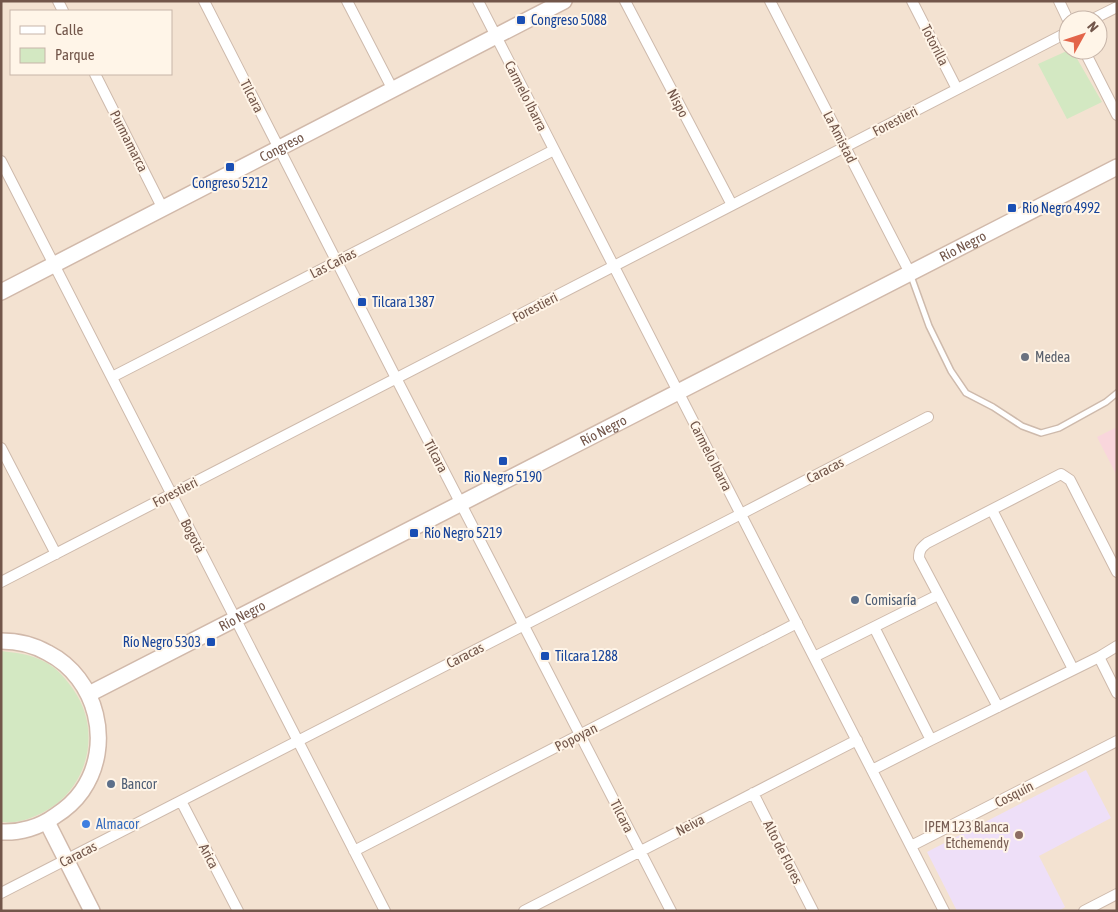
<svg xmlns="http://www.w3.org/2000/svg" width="1118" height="912" viewBox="0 0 1118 912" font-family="'Asap Condensed',sans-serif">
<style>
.residential{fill:#f3e2d1;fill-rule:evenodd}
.education{fill:#eedff8}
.medical{fill:#f9d6dc}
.green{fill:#d3e8c2}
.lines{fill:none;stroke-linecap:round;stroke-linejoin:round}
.lane-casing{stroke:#cebaac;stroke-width:8}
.street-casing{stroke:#cebaac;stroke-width:12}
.secondary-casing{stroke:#d1b9aa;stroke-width:18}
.lane{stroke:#fff;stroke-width:5}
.street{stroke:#fff;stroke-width:10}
.secondary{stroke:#fff;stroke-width:15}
.transit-dot{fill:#1a4fb4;stroke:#fff5e8;stroke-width:2}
.worship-dot{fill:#6b7280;stroke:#fff5e8;stroke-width:2}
.service-dot{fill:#5c6f8a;stroke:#fff5e8;stroke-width:2}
.shop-dot{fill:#3f7fe0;stroke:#fff5e8;stroke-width:2}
.education-dot{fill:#8d6e63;stroke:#fff5e8;stroke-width:2}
.labels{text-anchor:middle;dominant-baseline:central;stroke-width:4;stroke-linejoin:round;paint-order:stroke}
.transit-label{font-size:14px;fill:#164399;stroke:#fff5e8;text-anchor:start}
.street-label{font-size:14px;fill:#72564a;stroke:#fff5e8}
.worship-label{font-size:14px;fill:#5b616d;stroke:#fff5e8;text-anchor:start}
.service-label{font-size:14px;fill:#4e5e75;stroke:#fff5e8;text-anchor:start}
.shop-label{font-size:14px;fill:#366cbe;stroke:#fff5e8;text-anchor:start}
.education-label{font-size:14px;fill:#785e54;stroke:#fff5e8;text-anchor:end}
</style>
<rect width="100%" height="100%" fill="#fbf1e2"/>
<path class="residential" d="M1 1H1117V911H1ZM11 11H171V74H11ZM1068 20H1098V50H1068Z"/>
<path class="education" d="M1086 770 1111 818 1039 856 1065 907 1059 911H957L927 852Z"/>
<path class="medical" d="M1117 427V476L1097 437Z"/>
<path class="green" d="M1069 50H1072L1102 102 1067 119 1038 64Z
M1 651C18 653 30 654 45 662 57 668 66 679 73 689 103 731 88 790 42 813 30 819 15 824 1 822Z"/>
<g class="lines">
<defs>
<path id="lane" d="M911 276 929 326 951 371 966 393 993 407 1022 426 1041 433 1059 428 1106 402 1117 393"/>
<path id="street" d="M58 1 63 11
M204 1 396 378 671 911
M347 1 393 90
M478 1 944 911
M625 1 732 205
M770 1 910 273
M912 1 957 89
M1059 1 1068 20
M1091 20 1117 7
M1084 50 1117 115
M95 74 163 209
M1 161 385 911
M112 377 554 150
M1 448 56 554
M992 510 1073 669
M1 582 1068 32
M874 627 931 740
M814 657 938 595
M1099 657 1117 693
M998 707 919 558C919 550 921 548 927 543L1061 474 1070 480 1117 572
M872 770 931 740 1099 657 1117 646
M753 793 813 911
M181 801 238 911
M911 846 1117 741
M354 851 797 623
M1 893 741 514 928 417
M524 911 857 740
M1084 911 1117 894"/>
<g id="secondary">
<path id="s1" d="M1 292 564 1"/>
<path d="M1 641C18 641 34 645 48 653 97 678 114 745 82 791 75 801 66 809 55 816 40 827 20 833 1 832"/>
<path id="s2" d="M89 694 1117 167"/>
<path d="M47 822 92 911"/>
</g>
</defs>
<use href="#lane" class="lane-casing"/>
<use href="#street" class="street-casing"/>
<use href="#secondary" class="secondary-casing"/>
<use href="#lane" class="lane"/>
<use href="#street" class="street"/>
<use href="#secondary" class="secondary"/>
</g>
<g class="transit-dot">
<rect x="516" y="15" width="10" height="10" rx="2.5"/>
<rect x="225" y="162" width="10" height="10" rx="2.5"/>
<rect x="1007" y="203" width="10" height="10" rx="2.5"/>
<rect x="357" y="297" width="10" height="10" rx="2.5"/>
<rect x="498" y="456" width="10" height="10" rx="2.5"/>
<rect x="409" y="528" width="10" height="10" rx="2.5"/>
<rect x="206" y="637" width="10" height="10" rx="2.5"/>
<rect x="540" y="651" width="10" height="10" rx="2.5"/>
</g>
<circle class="worship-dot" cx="1025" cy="357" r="5"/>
<g class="service-dot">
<circle cx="855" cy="600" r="5"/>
<circle cx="111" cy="784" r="5"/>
</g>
<circle class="shop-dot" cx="86" cy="824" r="5"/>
<circle class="education-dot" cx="1019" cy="835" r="5"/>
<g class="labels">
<g class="transit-label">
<text x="531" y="20">Congreso 5088</text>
<text x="230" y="183" text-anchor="middle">Congreso 5212</text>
<text x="1022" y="208">Rio Negro 4992</text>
<text x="372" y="302">Tilcara 1387</text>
<text x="503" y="477" text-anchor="middle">Rio Negro 5190</text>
<text x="424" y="533">Río Negro 5219</text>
<text x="201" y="642" text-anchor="end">Río Negro 5303</text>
<text x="555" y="656">Tilcara 1288</text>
</g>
<g class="street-label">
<text transform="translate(935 45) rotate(63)">Totorilla</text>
<text transform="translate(252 96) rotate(63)">Tilcara</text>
<text transform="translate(526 96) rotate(63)">Carmelo Ibarra</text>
<text transform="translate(678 103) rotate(62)">Nispo</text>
<text transform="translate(895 121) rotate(-27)">Forestieri</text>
<text transform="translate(840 137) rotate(63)">La Amistad</text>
<text transform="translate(129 141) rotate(63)">Purmamarca</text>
<text stroke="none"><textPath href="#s1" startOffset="316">Congreso</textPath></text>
<text stroke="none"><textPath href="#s2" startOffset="982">Río Negro</textPath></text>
<text transform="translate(333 263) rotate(-27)">Las Cañas</text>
<text transform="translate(535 307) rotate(-27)">Forestieri</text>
<text stroke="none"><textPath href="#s2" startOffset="578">Río Negro</textPath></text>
<text transform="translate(436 456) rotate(62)">Tilcara</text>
<text transform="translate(711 456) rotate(63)">Carmelo Ibarra</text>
<text transform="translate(825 470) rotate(-27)">Caracas</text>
<text transform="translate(175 492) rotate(-27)">Forestieri</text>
<text transform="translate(193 536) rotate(63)">Bogotá</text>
<text stroke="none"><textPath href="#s2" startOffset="172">Río Negro</textPath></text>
<text transform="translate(465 655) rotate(-27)">Caracas</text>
<text transform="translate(576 737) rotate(-27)">Popoyan</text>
<text transform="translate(1014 794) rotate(-27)">Cosquín</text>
<text transform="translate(622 816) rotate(63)">Tilcara</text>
<text transform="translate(690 825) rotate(-27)">Neiva</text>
<text transform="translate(783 852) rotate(63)">Alto de Flores</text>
<text transform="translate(78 854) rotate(-27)">Caracas</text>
<text transform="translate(209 856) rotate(62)">Arica</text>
</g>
<g class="worship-label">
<text x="1035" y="357">Medea</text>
</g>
<g class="service-label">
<text x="865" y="600">Comisaría</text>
<text x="121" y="784">Bancor</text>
</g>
<g class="shop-label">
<text x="96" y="824">Almacor</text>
</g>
<g class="education-label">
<text x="1009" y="827">IPEM 123 Blanca<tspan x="1009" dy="16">Etchemendy</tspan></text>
</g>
</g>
<rect width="1118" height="912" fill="none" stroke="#72564a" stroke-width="5"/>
<rect x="10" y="10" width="162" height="65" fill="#fff5e8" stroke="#c7b5a9"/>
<rect x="20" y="26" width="25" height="8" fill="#ffffff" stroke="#c7b5a9"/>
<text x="55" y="35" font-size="15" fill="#72564a">Calle</text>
<rect x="20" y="48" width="25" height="15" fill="#d3e8c2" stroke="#c7b5a9"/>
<text x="55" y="60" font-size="15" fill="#72564a">Parque</text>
<g transform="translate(1083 35) rotate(50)"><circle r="24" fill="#fff5e8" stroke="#c7b5a9"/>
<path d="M0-4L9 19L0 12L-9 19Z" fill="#e3654a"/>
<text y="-8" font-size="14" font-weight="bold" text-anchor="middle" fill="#72564a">N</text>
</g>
</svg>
